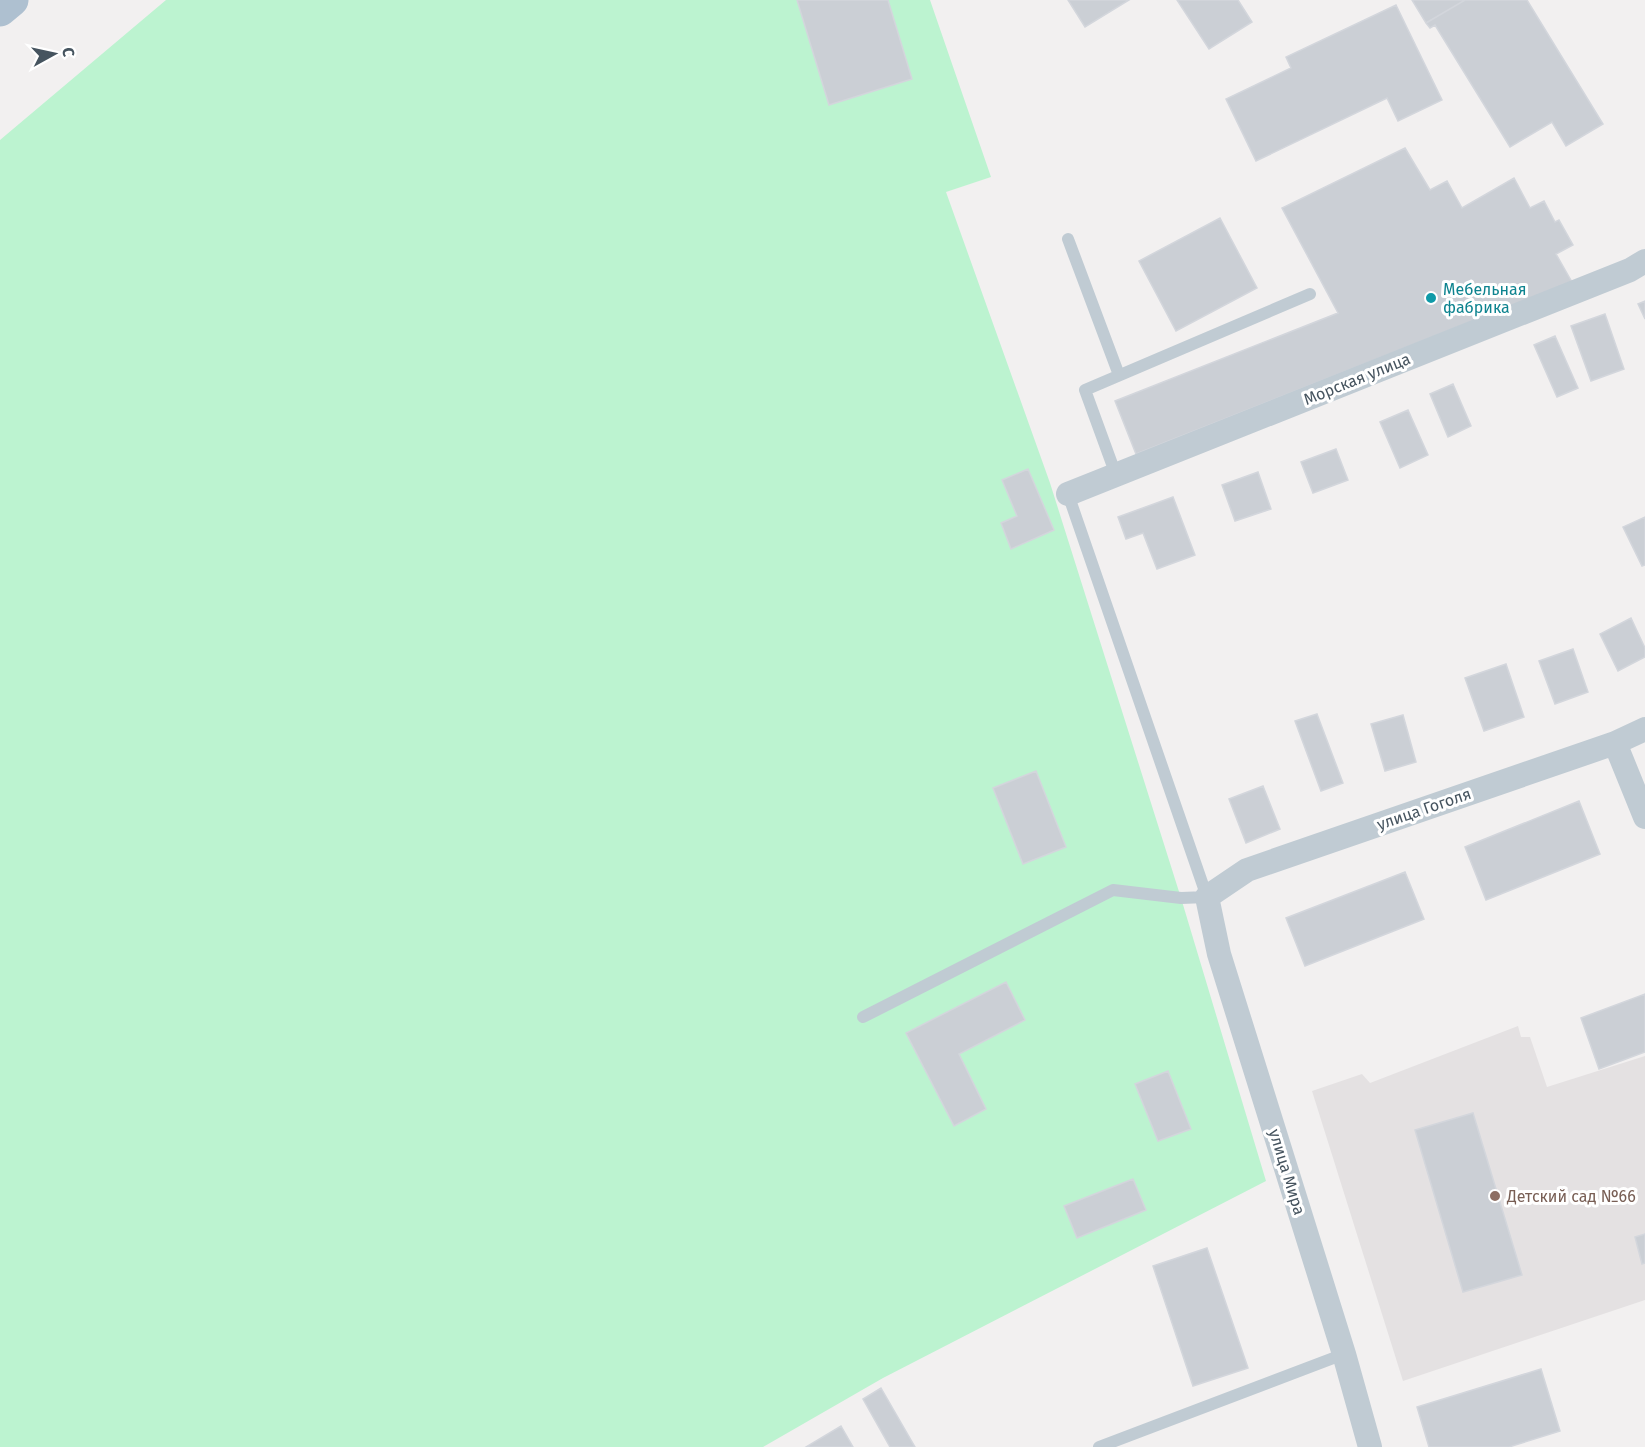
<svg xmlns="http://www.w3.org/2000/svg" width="1645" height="1447" viewBox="0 0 1645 1447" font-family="'Fira Sans',sans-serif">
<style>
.education{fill:#e4e1e2}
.green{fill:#bcf3d0}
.building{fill:#cbcfd5;stroke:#d3d6dc;stroke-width:1.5}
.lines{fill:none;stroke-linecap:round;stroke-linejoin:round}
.service{stroke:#c0cbd3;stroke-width:12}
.minor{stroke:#c0cbd3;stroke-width:24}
.primary{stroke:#aec0d0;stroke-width:33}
.culture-dot{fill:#0f9aa8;stroke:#fff;stroke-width:2}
.education-dot{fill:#8d6e63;stroke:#fff;stroke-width:2}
.labels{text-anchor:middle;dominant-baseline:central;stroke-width:6;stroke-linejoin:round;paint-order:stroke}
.culture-label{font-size:16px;fill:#0d838f;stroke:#fff;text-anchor:start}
.street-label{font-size:16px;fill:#46545f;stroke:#fff}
.education-label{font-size:16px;fill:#785e54;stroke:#fff;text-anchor:start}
</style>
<rect width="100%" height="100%" fill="#f2f0f0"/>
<path class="education" d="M1518 1026 1521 1037H1530L1547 1087 1645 1056V1300L1403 1381 1312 1091 1362 1074 1370 1083Z"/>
<path class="green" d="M166 0H930L991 177 946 192 1050 483 1181 898 1266 1181 883 1378 763 1447H0V140Z"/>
<path class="building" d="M797 0H888L912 79 829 105Z
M1068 0H1129L1085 27Z
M1177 0H1238L1252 22 1209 49Z
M1412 0H1465L1426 23Z
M1465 0H1527L1603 124 1566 146 1552 122 1510 147 1435 25 1430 28 1426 23Z
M1396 5 1442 100 1398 121 1387 98 1256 161 1226 99 1291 68 1286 57Z
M1405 148 1430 190 1447 181 1462 208 1514 178 1530 208 1544 201 1555 222 1559 220 1573 245 1556 254 1572 282 1136 454 1115 401 1338 313 1282 208Z
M1220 218 1257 288 1176 331 1139 261Z
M1645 301V319L1638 304Z
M1605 314 1624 369 1591 381 1571 326Z
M1555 336 1578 388 1557 397 1534 345Z
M1453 384 1471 426 1448 437 1430 394Z
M1408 410 1428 455 1400 468 1380 422Z
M1336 449 1348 480 1313 493 1301 462Z
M1028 469 1054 530 1011 549 1001 523 1017 516 1002 480Z
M1258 472 1271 509 1235 521 1222 485Z
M1173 497 1195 555 1157 569 1143 533 1126 539 1118 517Z
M1645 517V565L1642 566 1623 527Z
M1631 618 1645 648V657L1618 671 1600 634Z
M1573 649 1588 692 1555 704 1539 661Z
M1506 664 1524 717 1484 731 1465 678Z
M1317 714 1343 783 1321 791 1295 721Z
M1403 715 1416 762 1385 771 1371 724Z
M1036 771 1066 847 1023 864 993 788Z
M1263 786 1280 829 1246 843 1229 799Z
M1579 801 1600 854 1486 900 1465 847Z
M1405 872 1424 919 1305 966 1286 918Z
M1006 982 1025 1020 959 1054 986 1109 954 1126 906 1033Z
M1645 994V1052L1599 1069 1581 1018Z
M1168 1071 1191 1129 1158 1141 1135 1084Z
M1473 1113 1522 1275 1463 1292 1415 1130Z
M1133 1179 1146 1210 1077 1238 1064 1206Z
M1645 1234V1263L1642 1264 1635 1237Z
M1207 1248 1248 1368 1193 1386 1153 1266Z
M1541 1369 1560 1431 1509 1447H1429L1417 1407Z
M881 1388 915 1447H890L863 1399Z
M841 1426 853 1447H806Z"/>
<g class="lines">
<path class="service" d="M1068 239 1119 375
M1116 475 1085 390 1310 294
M863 1017 1113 890 1181 898 1207 897 1068 494
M1099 1447 1344 1354"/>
<path class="minor" d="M1068 494 1630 270 1645 261
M1615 743 1645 817
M1370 1447 1344 1354 1219 954 1207 897 1247 870 1615 743 1645 729"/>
<path class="primary" d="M0 10 12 0"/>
</g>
<circle class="culture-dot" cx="1431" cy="298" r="6"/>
<circle class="education-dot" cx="1495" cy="1196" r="6"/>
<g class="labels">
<g class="culture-label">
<text x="1443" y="289">Мебельная<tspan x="1443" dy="18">фабрика</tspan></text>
</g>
<g class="street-label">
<text transform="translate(1357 379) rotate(-22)">Морская улица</text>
<text transform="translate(1424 809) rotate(-19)">улица Гоголя</text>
<text transform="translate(1287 1172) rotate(73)">улица Мира</text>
</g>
<g class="education-label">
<text x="1507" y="1196">Детский сад №66</text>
</g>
</g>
<g transform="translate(54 54) rotate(82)" stroke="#ffffff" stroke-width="4.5" paint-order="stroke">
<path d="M0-4.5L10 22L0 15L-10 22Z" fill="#46545f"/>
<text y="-9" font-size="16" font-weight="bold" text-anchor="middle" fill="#46545f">С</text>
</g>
</svg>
